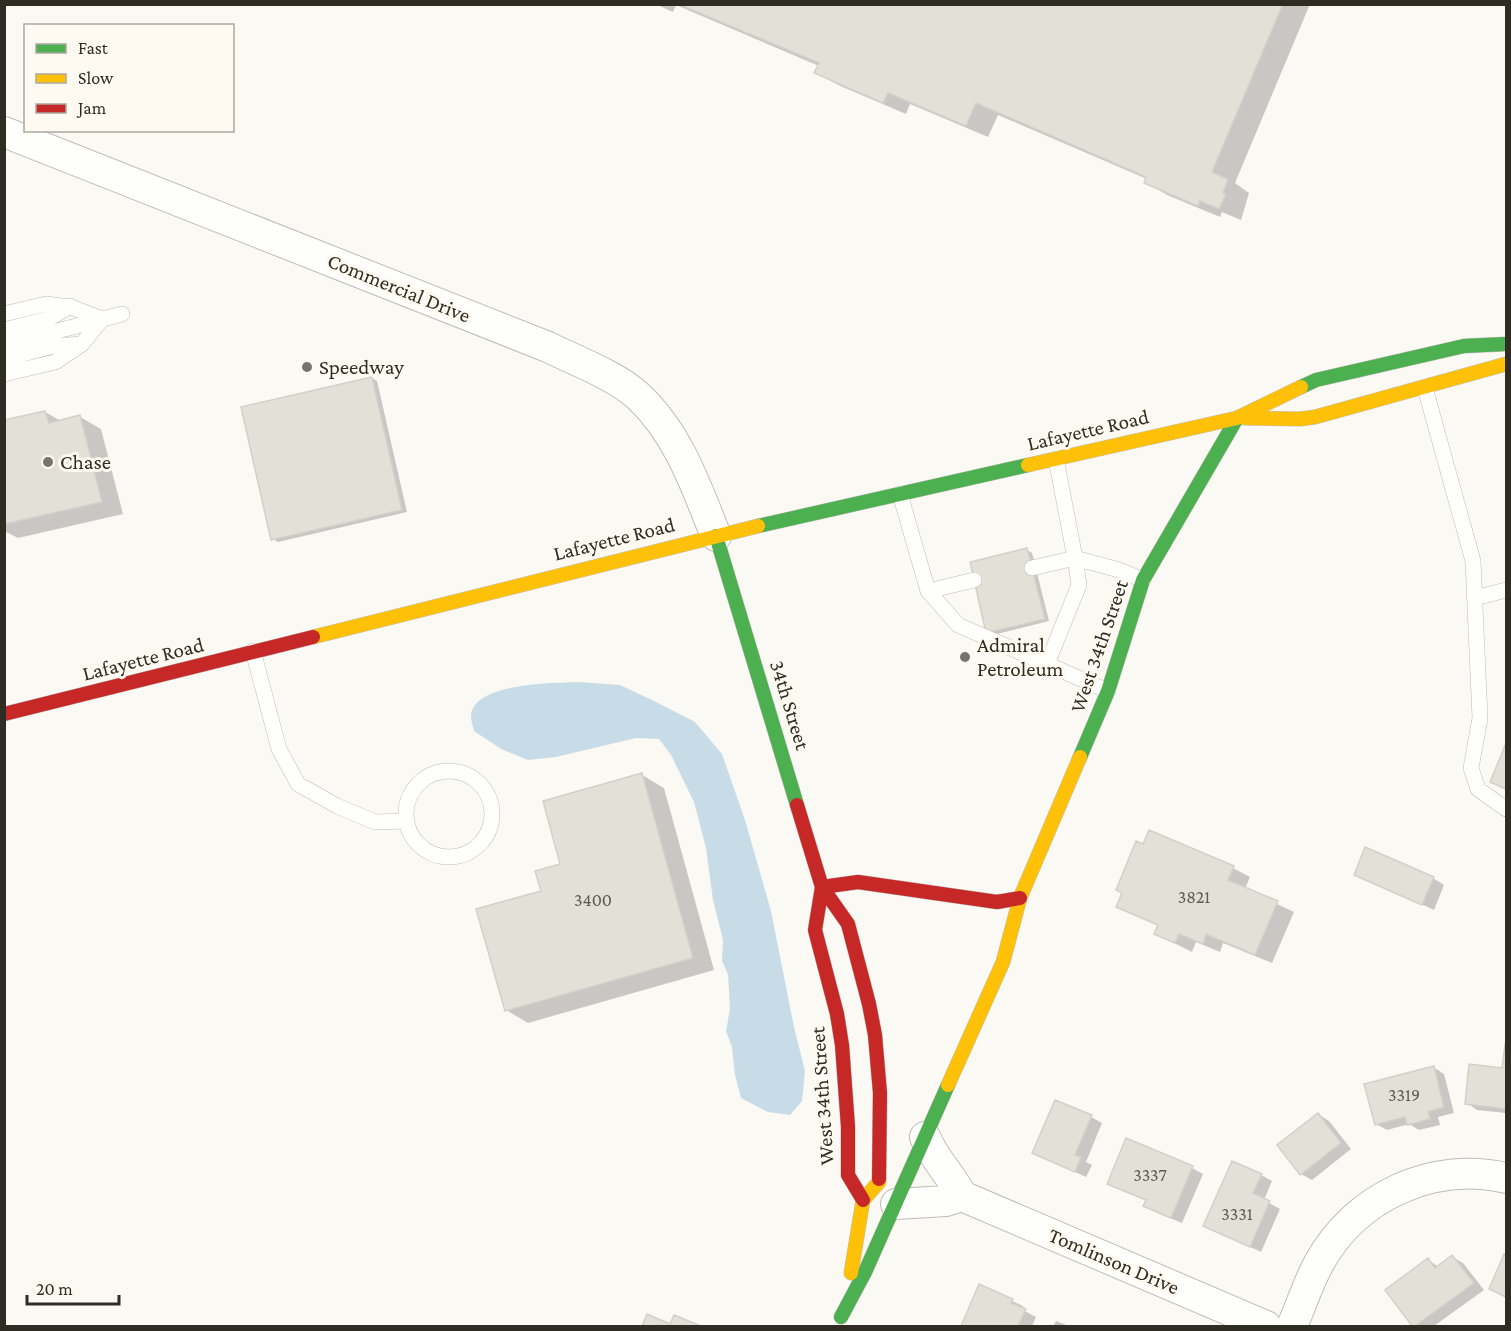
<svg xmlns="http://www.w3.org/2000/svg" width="1511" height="1331" viewBox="0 0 1511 1331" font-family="'Crimson Pro',serif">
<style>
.water{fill:#c8dce7}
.shadow{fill:#0003}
.building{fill:#e3e0d8;stroke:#d2d0ca;stroke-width:1.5}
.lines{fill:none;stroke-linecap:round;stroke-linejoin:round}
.lane-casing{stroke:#bfbcb6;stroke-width:16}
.street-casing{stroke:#bfbcb6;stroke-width:32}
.fast-casing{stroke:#bfbcb6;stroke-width:15}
.slow-casing{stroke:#bfbcb6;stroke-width:15}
.jam-casing{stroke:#bfbcb6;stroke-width:15}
.lane{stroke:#fefefd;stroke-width:15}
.street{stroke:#fefefd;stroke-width:30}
.fast{stroke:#4caf50;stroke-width:14}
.slow{stroke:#ffc107;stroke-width:14}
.jam{stroke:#c62828;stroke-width:14}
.poi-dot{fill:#76746c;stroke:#fefaf1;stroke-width:2}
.labels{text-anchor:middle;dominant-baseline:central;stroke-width:6;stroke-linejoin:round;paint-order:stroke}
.number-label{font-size:18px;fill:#5e5b52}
.street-label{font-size:21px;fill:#2f2c23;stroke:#fefaf1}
.poi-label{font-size:21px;fill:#2f2c23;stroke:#fefaf1;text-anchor:start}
</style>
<rect width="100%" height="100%" fill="#fbf9f4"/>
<path class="water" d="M579 682 620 685 656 702 695 722 722 754 745 820 771 911 794 1027 805 1071 802 1101 790 1115 768 1112 741 1098 735 1075 732 1047 726 1031 730 1009 728 974 722 961 723 940 713 900 706 848 694 802 671 755 659 739 636 738 556 757 528 760 501 749 474 731C472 723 469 716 473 708 487 683 553 683 579 682Z"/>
<path class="shadow" d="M655 4H1310L1235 183 1249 193 1241 220 1222 212 1220 217 1167 195 1146 182 1147 179 998 115 988 137 910 104 906 114 838 85 816 72 819 66 676 5 673 12Z
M372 378 377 381 407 512 278 542 273 539Z
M45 412 61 421 80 417 101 429 123 514 18 538 4 531V436Z
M1027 550 1032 553 1049 621 993 635 988 632Z
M1506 747V790L1491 782Z
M642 775 664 788 714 970 528 1023 506 1010 562 865Z
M1233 868 1250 877 1245 889 1294 912 1272 963 1223 943 1220 952 1196 942 1192 952 1156 934 1159 926 1118 906Z
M1356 874 1433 878 1444 885 1434 910Z
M1506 1043V1113L1477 1110 1467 1103 1504 1070Z
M1433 1067 1444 1074 1454 1113 1438 1117 1440 1125 1419 1130 1409 1124 1387 1130 1376 1124Z
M1318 1114 1329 1121 1351 1149 1312 1180 1301 1174Z
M1091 1117 1102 1123 1086 1162 1092 1165 1086 1177 1034 1153Z
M1192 1168 1203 1174 1182 1223 1155 1212 1145 1206 1147 1201 1109 1183Z
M1261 1175 1272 1181 1264 1200 1280 1209 1261 1252 1205 1226Z
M1505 1256H1506V1298L1491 1289Z
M1452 1257 1463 1263 1484 1290 1434 1326H1414L1387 1291 1428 1260 1439 1267Z
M980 1286 1023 1306 1021 1309 1036 1317 1032 1326H963Z
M648 1316 671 1326 675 1317 697 1326H643Z
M1056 1321 1069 1326H1053Z"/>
<path class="building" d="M678 4H1283L1212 172 1228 179 1223 193 1226 194 1219 209 1200 201 1198 206 1144 183 1146 177 976 103 966 126 888 93 883 103 814 73 819 63Z
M372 377 402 510 271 540 241 407Z
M45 411 49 423 80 415 102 502 4 524V420Z
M1027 548 1045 619 986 633 970 562Z
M1506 743V789L1490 782Z
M642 773 693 958 505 1011 476 909 541 891 535 871 560 864 543 801Z
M1149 830 1234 866 1228 880 1278 901 1255 955 1206 934 1203 944 1179 934 1175 943 1154 934 1158 925 1116 907 1122 893 1116 890 1136 841 1143 844Z
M1365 847 1434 877 1422 905 1354 875Z
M1506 1038V1109L1465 1104 1469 1064 1502 1068Z
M1434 1066 1444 1107 1428 1112 1430 1119 1407 1125 1405 1117 1375 1125 1364 1084Z
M1055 1100 1092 1115 1075 1155 1081 1157 1075 1172 1032 1153Z
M1318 1113 1341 1143 1300 1175 1277 1145Z
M1126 1138 1193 1166 1171 1218 1143 1206 1146 1200 1107 1184Z
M1232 1161 1262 1174 1253 1193 1270 1201 1250 1247 1203 1226Z
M1504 1254 1506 1255V1297L1489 1289Z
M1452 1255 1474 1283 1415 1326H1412L1385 1290 1428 1258 1435 1268Z
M979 1284 1013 1299 1011 1303 1026 1309 1018 1326H961Z
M647 1314 670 1324 674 1315 701 1326H642Z"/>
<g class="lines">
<defs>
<path id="lane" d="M4 314 46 304 71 307 102 319 82 344 55 362 4 374
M4 330 48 319 70 306
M4 345 122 314
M4 359 53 346 82 344
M1425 388 1473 561 1480 718 1471 768 1478 789 1506 809
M900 494 928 591 958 625 1047 664
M1032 568 1075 558 1056 459
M928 591 974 580
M1475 598 1506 590
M253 651 279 749 298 784 337 806 375 822 406 821
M1108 691 1047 664 1079 585 1075 558 1119 570 1143 580
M406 814a43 43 0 1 1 86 0a43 43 0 1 1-86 0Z"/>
<path id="street" d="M4 132 548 347C576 361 615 375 638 396 678 433 696 486 716 536
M925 1137C934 1159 951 1175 962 1196
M896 1204 946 1201 962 1196 1266 1326
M1292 1326C1301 1306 1308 1283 1319 1263 1356 1196 1433 1161 1506 1178"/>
<path id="fast" d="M1301 387 1316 380 1464 346 1506 344
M758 526 1028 465
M716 536 797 805
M1080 757 1108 691 1143 580 1237 418
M841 1317 865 1272 948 1085"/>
<path id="slow" d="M1245 418 1300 419 1315 417 1506 364
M1028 465 1237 418 1301 387
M313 637 758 526
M948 1085 1003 962 1020 898 1080 757
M851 1273 863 1200 879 1182V1179"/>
<path id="jam" d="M4 714 313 637
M797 805 822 887 848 924 869 1004 875 1035 880 1093 879 1179
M822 887 815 930 837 1014 842 1045 848 1127V1175L863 1200
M822 887 858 882 997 902 1020 898"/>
</defs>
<use href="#lane" class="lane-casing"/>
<use href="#street" class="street-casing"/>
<use href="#fast" class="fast-casing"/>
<use href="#slow" class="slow-casing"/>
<use href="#jam" class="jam-casing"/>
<use href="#lane" class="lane"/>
<use href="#street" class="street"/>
<use href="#fast" class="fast"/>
<use href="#slow" class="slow"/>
<use href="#jam" class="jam"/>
</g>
<g class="poi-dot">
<circle cx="307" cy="367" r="6"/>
<circle cx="48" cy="462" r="6"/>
<circle cx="965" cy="657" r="6"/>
</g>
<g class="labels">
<g class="number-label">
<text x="1194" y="897">3821</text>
<text x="593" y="900">3400</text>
<text x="1404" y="1095">3319</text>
<text x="1150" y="1175">3337</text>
<text x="1237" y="1214">3331</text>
</g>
<g class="street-label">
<text transform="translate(399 288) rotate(22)">Commercial Drive</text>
<text transform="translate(1088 430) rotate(-13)">Lafayette Road</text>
<text transform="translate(614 539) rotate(-14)">Lafayette Road</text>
<text transform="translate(1099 646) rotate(-71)">West 34th Street</text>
<text transform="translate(143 659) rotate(-14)">Lafayette Road</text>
<text transform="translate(790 705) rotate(73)">34th Street</text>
<text transform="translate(822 1096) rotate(-94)">West 34th Street</text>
<text transform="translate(1114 1261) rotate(23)">Tomlinson Drive</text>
</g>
<g class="poi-label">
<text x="319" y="367">Speedway</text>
<text x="60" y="462">Chase</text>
<text x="977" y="645">Admiral<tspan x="977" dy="24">Petroleum</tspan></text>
</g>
</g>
<rect width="1511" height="1331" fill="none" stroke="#2f2c23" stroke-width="12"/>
<rect x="24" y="24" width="210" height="108" fill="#fefaf1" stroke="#aba89f" stroke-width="1.5"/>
<rect x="36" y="44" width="30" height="9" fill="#4caf50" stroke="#aba89f" stroke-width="1.5"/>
<text x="78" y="54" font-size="18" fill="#2f2c23">Fast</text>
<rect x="36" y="74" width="30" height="9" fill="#ffc107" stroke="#aba89f" stroke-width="1.5"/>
<text x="78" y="84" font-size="18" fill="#2f2c23">Slow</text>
<rect x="36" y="104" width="30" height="9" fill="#c62828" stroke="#aba89f" stroke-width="1.5"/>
<text x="78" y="114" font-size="18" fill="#2f2c23">Jam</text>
<path d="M27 1295v9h92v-9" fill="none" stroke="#2f2c23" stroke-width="3"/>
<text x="36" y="1295" font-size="18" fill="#2f2c23" stroke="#fefaf1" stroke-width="4.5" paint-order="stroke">20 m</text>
</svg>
